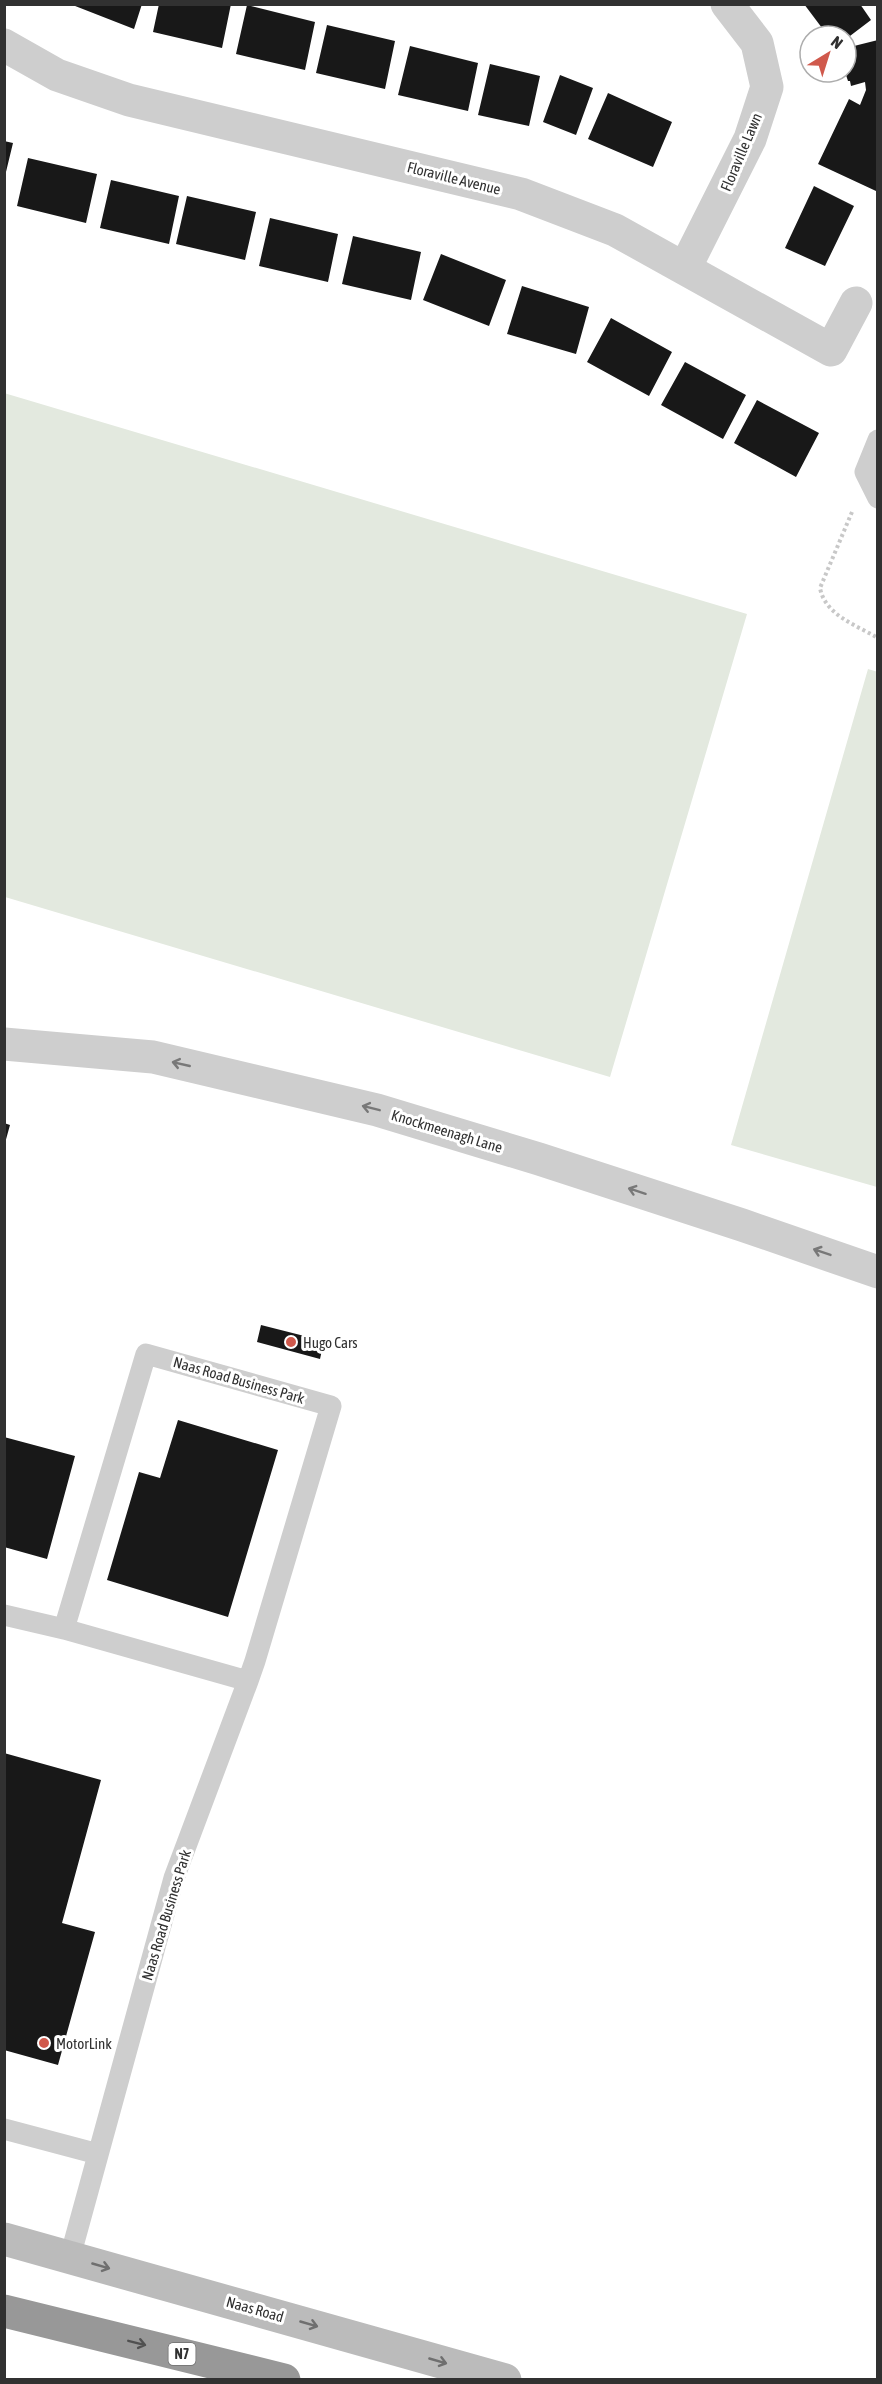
<svg xmlns="http://www.w3.org/2000/svg" width="882" height="2384" viewBox="0 0 882 2384" font-family="'Asap Condensed',sans-serif">
<style>
.green{fill:#e3e9df}
.building{fill:#181818}
.lines{fill:none;stroke-linecap:round;stroke-linejoin:round}
.path{stroke:#c8c8c8;stroke-width:4;stroke-dasharray:3 3;stroke-linecap:butt}
.lane{stroke:#cecece;stroke-width:21}
.street{stroke:#cecece;stroke-width:33}
.secondary{stroke:#bbb;stroke-width:33}
.highway{stroke:#989898;stroke-width:33}
.oneway{stroke:#787878}
.oneway2{stroke:#6f6f6f}
.oneway3{stroke:#505050}
.poi-dot{fill:#d0594c;stroke:#fff;stroke-width:2}
.labels{text-anchor:middle;dominant-baseline:central;stroke-width:6;stroke-linejoin:round;paint-order:stroke}
.shield{fill:#fff;stroke:#6f6f6f;stroke-width:1.5}
.shield-label{font-size:14px;font-weight:bold;fill:#313131}
.street-label{font-size:15px;fill:#313131;stroke:#fff}
.poi-label{font-size:15px;fill:#313131;stroke:#fff;text-anchor:start}
</style>
<rect width="100%" height="100%" fill="#fff"/>
<path class="green" d="M4 393 747 614 610 1077 5 897Z
M868 669 878 672 877 1187 731 1145Z"/>
<path class="building" d="M70 4H142L134 29Z
M159 4H231L222 48 153 32Z
M804 4H860L871 20 846 39V36H828Z
M247 5 315 22 305 70 236 54Z
M327 25 395 41 385 89 316 73Z
M878 40V187L876 191 818 164 849 99 860 105 866 90 865 82 851 86 850 81H848L845 72 846 48Z
M410 46 478 63 468 111 398 95Z
M490 64 540 76 529 126 478 115Z
M560 75 593 88 576 135 543 122Z
M608 93 672 122 653 167 588 139Z
M4 141 13 143 5 176 4 175Z
M28 158 97 174 86 223 17 206Z
M111 180 179 196 169 244 100 228Z
M814 186 854 206 825 266 785 248Z
M187 196 256 212 245 260 176 244Z
M270 218 338 234 328 282 259 266Z
M353 236 421 252 411 300 342 284Z
M441 254 506 280 489 326 423 300Z
M522 286 589 307 576 354 507 334Z
M611 318 672 352 649 396 587 362Z
M685 362 746 395 723 439 661 405Z
M757 400 819 433 796 477 734 443Z
M4 1123 10 1125 5 1143H4Z
M261 1325 324 1341 320 1359 257 1342Z
M178 1420 278 1450 228 1617 107 1580 139 1472 160 1478Z
M4 1437 75 1456 47 1559 4 1547Z
M4 1753 101 1780 62 1923 95 1932 58 2065 4 2050Z"/>
<g class="lines">
<path class="path" d="M852 512 820 588C825 615 856 625 878 638"/>
<path class="lane" d="M878 440 865 472 878 498
M4 1615 64 1629
M4 2129 98 2154
M70 2257 174 1878 248 1681 255 1661 331 1406 146 1354 64 1629 248 1681"/>
<path class="street" d="M4 45 57 75 129 100 521 194 615 230 831 350 856 303
M685 268 750 139 767 87 757 43 727 4
M4 1044 153 1057 377 1110 539 1159 742 1225 878 1272"/>
<path class="secondary" d="M4 2239 505 2380"/>
<path class="highway" d="M4 2311 284 2380"/>
</g>
<defs><path id="oneway-shaft" d="M-6 0H5M1.5-3L5.5 0L1.5 3" fill="none" stroke-width="1.6" stroke-linecap="round" stroke-linejoin="round" transform="scale(1.5)"/></defs>
<g class="oneway">
<use href="#oneway-shaft" transform="translate(181 1064) rotate(-167)"/>
<use href="#oneway-shaft" transform="translate(371 1108) rotate(-166)"/>
<use href="#oneway-shaft" transform="translate(637 1191) rotate(-162)"/>
<use href="#oneway-shaft" transform="translate(822 1252) rotate(-161)"/>
</g>
<g class="oneway2">
<use href="#oneway-shaft" transform="translate(101 2266) rotate(16)"/>
<use href="#oneway-shaft" transform="translate(309 2324) rotate(16)"/>
<use href="#oneway-shaft" transform="translate(438 2361) rotate(16)"/>
</g>
<use class="oneway3" href="#oneway-shaft" transform="translate(137 2343) rotate(14)"/>
<g class="poi-dot">
<circle cx="291" cy="1342" r="6"/>
<circle cx="44" cy="2043" r="6"/>
</g>
<g class="labels">
<rect class="shield" x="168.5" y="2343" width="27" height="22" rx="4.5"/>
<g class="shield-label">
<text x="182" y="2354">N7</text>
</g>
<g class="street-label">
<text transform="translate(741 152) rotate(-67)">Floraville Lawn</text>
<text transform="translate(454 178) rotate(14)">Floraville Avenue</text>
<text transform="translate(447 1131) rotate(17)">Knockmeenagh Lane</text>
<text transform="translate(239 1380) rotate(16)">Naas Road Business Park</text>
<text transform="translate(166 1915) rotate(-73)">Naas Road Business Park</text>
<text transform="translate(255 2309) rotate(16)">Naas Road</text>
</g>
<g class="poi-label">
<text x="303" y="1342">Hugo Cars</text>
<text x="56" y="2043">MotorLink</text>
</g>
</g>
<rect width="882" height="2384" fill="none" stroke="#313131" stroke-width="12"/>
<g transform="translate(828 54) rotate(38)"><circle r="28" fill="#ffffff" stroke="#adadad" stroke-width="1.5"/>
<path d="M0-4.5L10 22L0 15L-10 22Z" fill="#d0594c"/>
<text y="-9" font-size="16" font-weight="bold" text-anchor="middle" fill="#313131">N</text>
</g>
</svg>
